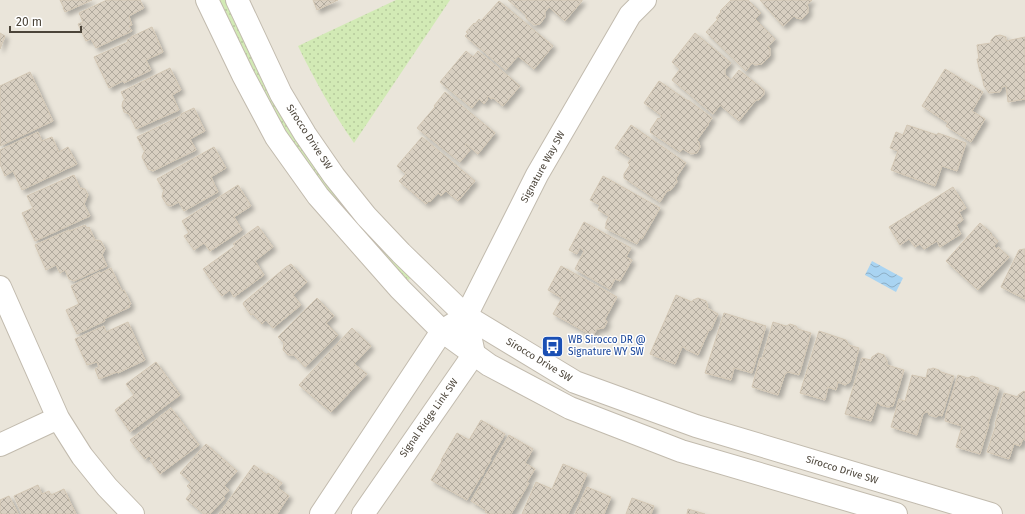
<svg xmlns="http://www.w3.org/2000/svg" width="1025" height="514" viewBox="0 0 1025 514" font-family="'Fira Sans',sans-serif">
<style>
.residential{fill:#eae5da}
.grass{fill:url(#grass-dots)}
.water{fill:url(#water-waves)}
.building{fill:url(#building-cross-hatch);stroke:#d3c7b4;filter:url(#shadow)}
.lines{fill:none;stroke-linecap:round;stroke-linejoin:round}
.minor-casing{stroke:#c2bbae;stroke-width:24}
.tertiary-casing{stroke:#c2bbae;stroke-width:24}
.minor{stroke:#fff;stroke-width:22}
.tertiary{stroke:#fff;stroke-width:22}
.labels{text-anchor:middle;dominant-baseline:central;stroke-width:3;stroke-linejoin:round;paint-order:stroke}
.street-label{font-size:10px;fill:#4b4439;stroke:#fff}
.transit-label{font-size:10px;fill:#164399;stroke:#fff;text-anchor:start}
</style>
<defs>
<pattern id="grass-dots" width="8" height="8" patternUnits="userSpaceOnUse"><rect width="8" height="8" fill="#d2eab5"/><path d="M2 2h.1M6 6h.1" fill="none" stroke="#b6ca9c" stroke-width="1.8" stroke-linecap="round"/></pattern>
<pattern id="water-waves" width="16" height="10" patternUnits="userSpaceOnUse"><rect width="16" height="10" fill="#a9d4f2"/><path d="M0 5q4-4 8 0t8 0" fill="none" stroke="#8caec5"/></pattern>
<pattern id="building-cross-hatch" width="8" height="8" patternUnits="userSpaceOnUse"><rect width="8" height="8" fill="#d8cfc1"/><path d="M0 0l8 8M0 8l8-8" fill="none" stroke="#b1aa9e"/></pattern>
<filter id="shadow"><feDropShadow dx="3.5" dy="3.5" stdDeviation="2" flood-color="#0004"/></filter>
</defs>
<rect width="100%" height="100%" fill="#f6f3ec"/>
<path class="residential" d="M0 0H1025V514H0Z"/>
<path class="grass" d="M216 0H229L267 81 414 275 405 283 300 160Z
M396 0H450L354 143C333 113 314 79 298 46Z"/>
<path class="water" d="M872 261 903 278 896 292 865 275Z"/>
<path class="building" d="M60 0H92L65 12 63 8H64Z
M107 0H140L144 8 129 16 132 25 129 26 132 31 96 48 91 39 86 41 78 24 83 22 79 13Z
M313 0H338L317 10Z
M508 0H582V1L565 21 549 7 545 12V17L540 24 534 25 526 18V15Z
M731 0H748L761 13 755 19 775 39 768 47 770 48V56L762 64 755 65 752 63 746 71 706 32 718 19 716 18 721 12 720 11Z
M760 0H812L807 5 808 7V13L802 19 796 18 794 16 783 26Z
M499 1 553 46 534 69 518 56 506 70 465 36 468 33 466 32 474 23 475 24 479 19 481 21Z
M152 27 163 52 146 60 151 70 124 83 123 81 109 88 94 57 128 42 127 40 131 38V37Z
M0 33 5 36 0 49Z
M695 33 731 63 725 70V75L731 80 739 70 764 90V94L759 100H756L739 121 720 105 713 114 672 80 680 69 672 62Z
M1000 35 1006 37V41L1025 37V99L1008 102 1006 86 1002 87 1000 92 989 93 984 86 981 72H980L977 59H979L977 45 991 43V40L995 36Z
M466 51 473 57 478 51 520 86 503 106 493 98 491 99 488 96 487 98 488 99 484 104 479 99 472 108 440 82Z
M170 68 181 90 172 95 179 110 136 129 129 114 124 112 122 106 123 101 125 100 121 92Z
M945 69 983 92 972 111 985 119 971 142 946 126 948 123 922 106Z
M30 72 53 121 0 146V86Z
M659 81 688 101V100L712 118 708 124V125L697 140 699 142 700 147 697 153 691 154 683 149 680 152 650 132 651 131 650 130 658 118 659 119 662 116 644 103Z
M445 92 495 133 478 154 466 144 465 145 470 150 460 162 417 128 435 107 434 106Z
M194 108 205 131 190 139 196 150 153 171 148 169 142 157 144 152H145L137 137 181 116V114Z
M631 125 686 163 676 178 677 182 671 190 667 191 660 202 624 178V174L630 165 628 163 631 158 615 148Z
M907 125 937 135 938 133 966 143 957 171 942 166 935 186 891 170 898 151 890 148 892 143 896 132 903 135Z
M38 132 42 141 52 137 59 152 68 147 77 164 22 190 13 171 5 176 0 164V150Z
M422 137 475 181 458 201 446 191 441 196 438 193 430 202 429 201 426 204 399 181 406 174 397 166Z
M214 147 226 168 211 177 218 192 184 211 179 202 171 206 167 205 162 197 163 192 164 191 157 179Z
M74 175 80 188 85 189 88 195 84 204 90 216 35 241 22 213 33 208 27 196Z
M603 176 660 208 642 239 640 238 637 244 605 228 606 226V223L609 216 598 210 600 205 590 200Z
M238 185 251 206 234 217 242 230 210 251 204 243 194 250 184 236 189 233 182 221Z
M953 187 966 208 959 212 963 220 956 225 961 234 940 247 937 241 924 249 920 244 915 247 909 239 900 245 889 227Z
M584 222 631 248 626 257 632 260 620 281 615 279 610 289 575 269 584 251 580 248 577 254 569 250Z
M980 223 992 234 991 235 998 241 994 246 997 249 998 247 1009 257 978 290 946 261Z
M85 225 87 228 89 227 95 240 101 241 105 249 102 255 107 266 74 281 69 279 65 270 60 273 56 265 46 270 35 245 69 230 70 231Z
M258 226 273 247 255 261 264 275 234 297 230 290 222 296 203 269 235 246 233 244Z
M1024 249H1025V299L1001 287 1019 250Z
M291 264 307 282 293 295 301 305 273 328 266 320 262 324 253 314 251 315 243 304 244 302 286 267Z
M561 266 617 297 605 319 607 322 604 328 597 329 593 336 553 314 562 298 548 290Z
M111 268 122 291 124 290 131 304 129 305 130 307 104 319 105 321 77 334 66 310 79 304 71 286 100 272 101 273Z
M676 295 692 302 693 300 698 298 706 301 708 306 707 308 718 314 711 330H709L698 355 685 349V347H682L675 364 650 354Z
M317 298 334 316 326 323 338 335 305 367 294 355H288L283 350 284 343 278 337Z
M724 313 766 326 752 373 734 368 731 380 705 373Z
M128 322 145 360 118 373 117 372 99 379 95 369 99 367 97 362 87 365 75 339 104 326 106 332Z
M773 322 786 326 790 324 796 326 798 329 811 333 799 375 788 372 785 374 778 395 752 387 760 358 762 359Z
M352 328 371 346 354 364 367 374 331 412 299 385Z
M819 331 846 340 849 345 859 348 850 382 845 385 838 382 836 390 828 387 825 400 800 393Z
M878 353 884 355 887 361V365L904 370 893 406 888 407 880 405 877 402 871 421 845 414 862 358 871 360 872 357Z
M156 362 180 395 130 432 115 410 134 395 126 384Z
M933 368 939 370 941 372 954 376 942 416 939 415 936 417 929 415 928 412H926L923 414 917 435 891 427 899 399 905 401 912 375 926 378 928 369H931Z
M958 375 968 378 972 376 978 378 980 382 999 388 988 424H989L980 454 956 447 962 426 945 421 946 414Z
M1024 391 1025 392V440L1023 439 1020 446 1014 444 1009 459 987 452 996 425 995 424 1004 393 1018 397V395Z
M171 408 199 445 160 474 150 460 152 459 149 456 145 459 130 440Z
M481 420 505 434 490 459 491 460 484 471V472L482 476H481L467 500 431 480 442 461 441 460 457 433 469 440Z
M509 435 533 449 525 463 535 469 527 482 529 483 511 514H489L485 512 486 510 471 501Z
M206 444 237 471 224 486 229 490 223 497 225 498 210 514H204L186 499 192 491 187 486 191 482 180 473Z
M563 464 587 474 575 502H574L568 514H522L536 482 552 489Z
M254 465 267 475 268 473 282 483 278 488 289 496 277 514H219Z
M38 485 42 494 49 491 51 495 64 489 76 514H22L14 496Z
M587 487 611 497 604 514H575Z
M9 496 18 514H0V500Z
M632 498 654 506 651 514H626Z
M688 509 705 514H687Z"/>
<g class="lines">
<defs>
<path id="minor" d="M0 287 58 418 82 456 107 487 133 514
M0 445 58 418
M321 514 442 331 466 316 537 175 630 15 645 0
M363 514 474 354 466 316"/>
<path id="tertiary" d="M207 0 243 75 276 137 318 196 400 289 442 331 489 365 570 408 681 451 896 514
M237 0 281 94 305 134 334 176 366 216 401 253 466 316 575 382 696 426 991 514"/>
</defs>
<use href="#minor" class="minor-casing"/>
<use href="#tertiary" class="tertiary-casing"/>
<use href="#minor" class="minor"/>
<use href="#tertiary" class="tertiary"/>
</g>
<defs>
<symbol id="bus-square" viewBox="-11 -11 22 22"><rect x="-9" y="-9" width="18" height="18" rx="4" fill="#1a4fb4" stroke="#fff"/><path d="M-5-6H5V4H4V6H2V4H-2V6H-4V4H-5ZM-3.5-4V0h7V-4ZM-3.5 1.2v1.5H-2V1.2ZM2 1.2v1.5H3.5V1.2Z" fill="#fff"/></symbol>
</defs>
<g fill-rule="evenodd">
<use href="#bus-square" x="540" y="334" width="25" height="25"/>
</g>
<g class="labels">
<g class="street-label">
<text transform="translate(309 137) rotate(57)">Sirocco Drive SW</text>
<text transform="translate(543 167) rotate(-61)">Signature Way SW</text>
<text transform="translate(539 360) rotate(31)">Sirocco Drive SW</text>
<text transform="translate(429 418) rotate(-55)">Signal Ridge Link SW</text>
<text transform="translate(842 470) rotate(17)">Sirocco Drive SW</text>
</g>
<g class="transit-label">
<text x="568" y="340">WB Sirocco DR @<tspan x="568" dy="12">Signature WY SW</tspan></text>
</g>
</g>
<path d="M10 26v6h71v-6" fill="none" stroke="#4b4439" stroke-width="2"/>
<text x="16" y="26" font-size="12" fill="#4b4439" stroke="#ffffff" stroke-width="3" paint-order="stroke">20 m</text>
</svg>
